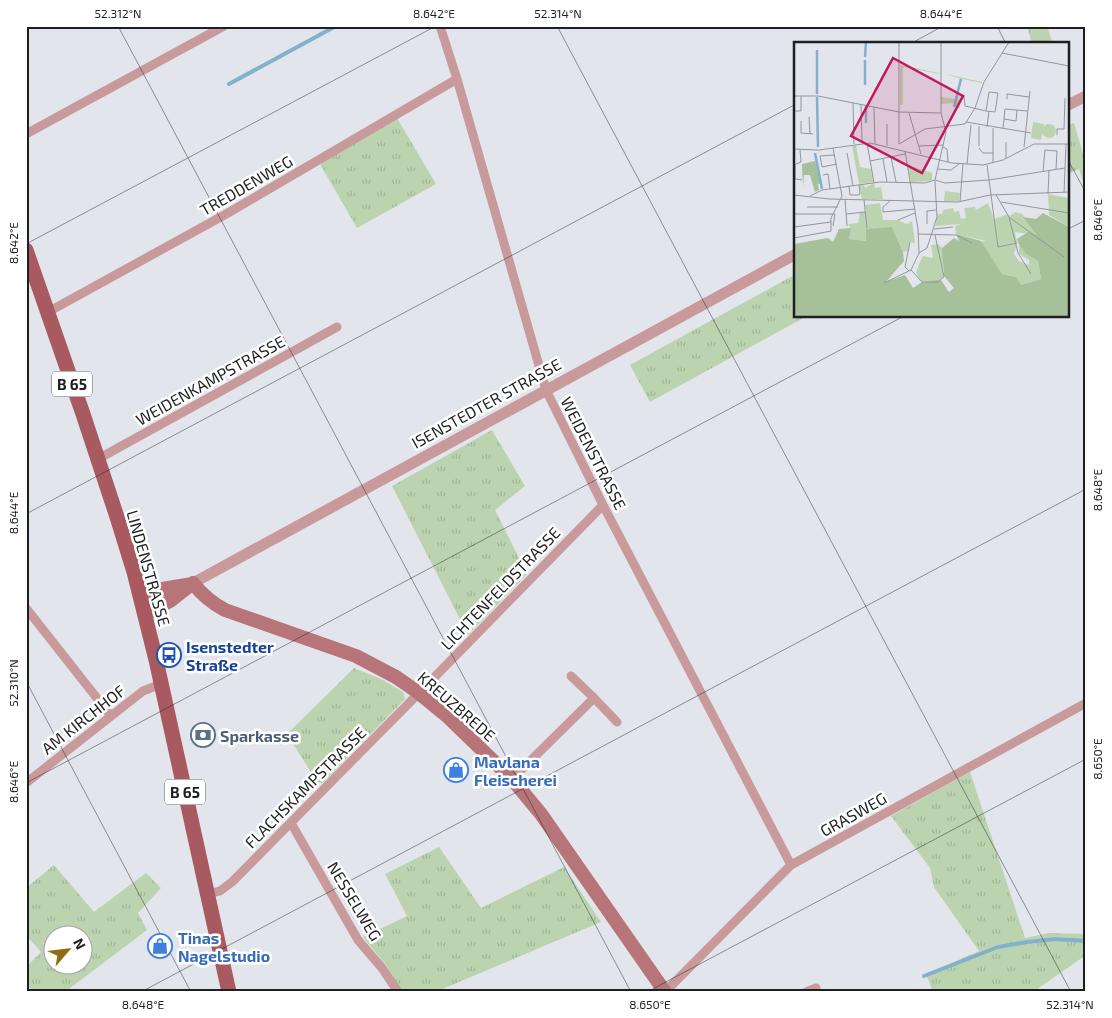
<svg xmlns="http://www.w3.org/2000/svg" width="1112" height="1018" viewBox="0 0 1112 1018" font-family="'Exo 2',sans-serif">
<style>
.grass{fill:url(#grass-tufts);fill-rule:evenodd}
.lines{fill:none;stroke-linecap:round;stroke-linejoin:round}
.stream{stroke:#83b1cd;stroke-width:4}
.minor{stroke:#c99a9c;stroke-width:9}
.tertiary{stroke:#c99a9c;stroke-width:11}
.secondary{stroke:#b77579;stroke-width:14}
.primary{stroke:#a95960;stroke-width:15}
.ticks{fill:none;stroke:#1d1f21;stroke-width:1;stroke-opacity:0.45}
.labels{text-anchor:middle;dominant-baseline:central;stroke-width:5;stroke-linejoin:round;paint-order:stroke}
.shield{fill:#fff;stroke:#616264;stroke-width:1}
.shield-label{font-size:15px;font-weight:bold;fill:#1d1f21}
.street-label{font-size:16px;fill:#1d1f21;stroke:#fff}
.transit-label{font-size:16px;font-weight:bold;fill:#164399;stroke:#fff;text-anchor:start}
.service-label{font-size:16px;font-weight:bold;fill:#4e5e75;stroke:#fff;text-anchor:start}
.shop-label{font-size:16px;font-weight:bold;fill:#366cbe;stroke:#fff;text-anchor:start}
.inset-river{fill:none;stroke:#83b1cd;stroke-width:2.5}
.inset-road{fill:none;stroke:#93969b;stroke-width:1}
.view{fill:#c2185b;fill-opacity:0.15;stroke:#c2185b;stroke-width:2.5}
.inset-edge{fill:none;stroke:#1d1f21;stroke-width:2.5}
.neatline{fill:none;stroke:#1d1f21;stroke-width:2}
.ticks-label{font-size:12px;text-anchor:middle;fill:#1d1f21}
</style>
<defs>
<pattern id="grass-tufts" width="24" height="20" patternUnits="userSpaceOnUse" patternTransform="scale(1.25)"><rect width="24" height="20" fill="#bbd4af"/><path d="M3 7l-1-3M5 7V3M7 7l1-3M15 17l-1-3M17 17v-4M19 17l1-3" fill="none" stroke="#a0b696"/></pattern>
</defs>
<rect width="100%" height="100%" fill="#e2e5ec"/>
<path class="grass" d="M1027 26H1047L1053 44H1032Z
M397 118 436 184 357 228 320 164Z
M1074 123 1086 163V191L1079 169 1068 174V125Z
M796 274V316H807L650 402 630 365Z
M492 430 525 486 495 510 527 574 468 635 392 486Z
M354 668 381 679 403 692 405 699 323 783 317 782 287 734Z
M970 772 1025 938 1049 933 1086 934V955L1033 992H933L926 974 979 951 934 887 930 868 891 816Z
M439 847 481 908 564 867 601 922 440 990 441 992H402L386 965 363 937 407 916 385 874Z
M54 865 94 912 146 873 161 888 138 913 147 930 65 992H33L26 983V967L41 952 26 935V888ZM52 936H82V966H52Z"/>
<g class="lines">
<path class="stream" d="M229 84 336 26
M924 976 998 947 1027 942 1055 939 1086 941"/>
<path class="minor" d="M440 26 457 79 546 390 603 505 791 865
M26 134 224 26
M48 312 228 213 457 79
M98 459 337 327
M26 608 111 716
M594 698 617 722
M512 779 594 698 571 676
M26 783 143 691 161 684
M291 823 358 940 382 968 398 992
M208 894 220 891 232 882 419 693 603 505
M665 992 791 865 1086 703
M806 992 816 988"/>
<path class="tertiary" d="M1068 105 1086 96
M193 583 796 254"/>
<path class="secondary" d="M193 583C202 595 212 603 225 610L356 656 396 677 419 693 447 716 512 779 541 814 665 992
M139 593 192 584
M145 615 170 601 193 583"/>
<path class="primary" d="M26 250 83 414 117 517 134 572 156 660 229 992"/>
</g>
<path class="ticks" d="M118 26 631 992M557 26 1071 992M997 26 1006 44M910 44 943 26M1068 160 1086 193M1068 229 1086 220M26 244 436 26M26 514 796 104M26 681 191 992M26 783 904 316M141 992 1086 489M647 992 1086 759"/>
<defs>
<symbol id="bus-ring" viewBox="-11 -11 22 22"><circle r="9.5" fill="#fff" stroke="#1a4fb4" stroke-width="1.5"/><path d="M-5-6H5V4H4V6H2V4H-2V6H-4V4H-5ZM-3.5-4V0h7V-4ZM-3.5 1.2v1.5H-2V1.2ZM2 1.2v1.5H3.5V1.2Z" fill="#1a4fb4"/></symbol>
<symbol id="bank-ring" viewBox="-11 -11 22 22"><circle r="9.5" fill="#fff" stroke="#5c6f8a" stroke-width="1.5"/><path d="M-6-4H6V4H-6ZM0-2.3a2.3 2.3 0 1 0 0 4.6a2.3 2.3 0 1 0 0-4.6Z" fill="#5c6f8a"/></symbol>
<symbol id="shop-ring" viewBox="-11 -11 22 22"><circle r="9.5" fill="#fff" stroke="#3f7fe0" stroke-width="1.5"/><path d="M-5-2.5h2.3a2.7 3.5 0 0 1 5.4 0H5L5.5 6h-11ZM-1.5-2.5h3a1.5 2.3 0 0 0-3 0Z" fill="#3f7fe0"/></symbol>
</defs>
<g fill-rule="evenodd">
<use href="#bus-ring" x="155" y="641" width="28" height="28"/>
<use href="#bank-ring" x="189" y="721" width="28" height="28"/>
<use href="#shop-ring" x="442" y="756" width="28" height="28"/>
<use href="#shop-ring" x="146" y="932" width="28" height="28"/>
</g>
<g class="labels">
<g class="shield">
<rect x="52" y="371.5" width="40" height="25" rx="4"/>
<rect x="165" y="779.5" width="40" height="25" rx="4"/>
</g>
<g class="shield-label">
<text x="72" y="384">B 65</text>
<text x="185" y="792">B 65</text>
</g>
<g class="street-label">
<text transform="translate(246 185) rotate(-30)">TREDDENWEG</text>
<text transform="translate(210 380) rotate(-29)">WEIDENKAMPSTRASSE</text>
<text transform="translate(486 403) rotate(-29)">ISENSTEDTER STRASSE</text>
<text transform="translate(594 453) rotate(63)">WEIDENSTRASSE</text>
<text transform="translate(149 568) rotate(74)">LINDENSTRASSE</text>
<text transform="translate(500 588) rotate(-46)">LICHTENFELDSTRASSE</text>
<text transform="translate(457 706) rotate(41)">KREUZBREDE</text>
<text transform="translate(83 719) rotate(-38)">AM KIRCHHOF</text>
<text transform="translate(305 787) rotate(-45)">FLACHSKAMPSTRASSE</text>
<text transform="translate(853 814) rotate(-29)">GRASWEG</text>
<text transform="translate(355 901) rotate(59)">NESSELWEG</text>
</g>
<g class="transit-label">
<text x="186" y="646">Isenstedter<tspan x="186" dy="18">Straße</tspan></text>
</g>
<g class="service-label">
<text x="220" y="735">Sparkasse</text>
</g>
<g class="shop-label">
<text x="474" y="761">Mavlana<tspan x="474" dy="18">Fleischerei</tspan></text>
<text x="178" y="937">Tinas<tspan x="178" dy="18">Nagelstudio</tspan></text>
</g>
</g>
<g transform="translate(794 42)">
<rect width="275" height="275" fill="#e2e5ec"/>
<path d="M106 23 145 31 146 32 109 25V63H106ZM152 32 188 40V41L168 37 164 52 166 66 159 65 160 61 147 62V55L161 57 167 37ZM62 103 66 125 77 127 79 140 65 142 58 104ZM80 141 81 146 87 145 89 157H68L65 143H70L71 146ZM151 149 166 151 165 159H150ZM254 152 274 156 275 185 255 173ZM86 161 89 178H104L113 182 118 179 121 201 116 200 115 209 109 210 98 185 73 199 55 197 57 186 54 182 64 181 66 171 72 170 71 163ZM194 161 200 177 214 172 216 176 219 177 215 174 222 170 228 172 244 193 221 190 223 200 207 205 223 201 220 212 225 219 235 223V218L225 212V201L232 212 244 219 247 237 227 243 222 235 208 232 187 200 192 199 162 192 161 184 167 182 141 184 144 172H148L149 168 159 166 160 170 165 169 167 177 172 176 170 166 181 165 182 168ZM144 202 149 207V235L143 239H127L122 231 125 222 129 214 139 216 137 203Z" fill="#bbd4af"/>
<path d="M21 119 27 141 24 142 25 148 21 150 16 133H10L9 145 8 122ZM249 171 275 185V275H0V202L34 196 39 200 45 187 57 186 55 197 72 199V187L98 185 109 210 110 219 92 240 111 233 119 246 128 240 147 238 155 250 160 246 150 234 148 206 160 196 165 199 162 192 187 199 208 232 222 235 227 243 247 237 244 219 232 212 224 201 223 197 234 190 243 193 229 175 242 177Z" fill="#a6c199"/>
<path d="M120 125 138 131V139L117 140 114 126Z" fill="#bbd4af"/>
<path d="M239 80 250 82 247 98 237 96ZM248 89a7 7 0 1 1 14 0a7 7 0 1 1-14 0Z" fill="#bbd4af"/>
<path class="inset-river" d="M71 15 72 0M71 18V43M23 52V8M23 55 24 105M72 64V81M160 65 167 37M21 111 28 147"/>
<path class="inset-road" d="M105 0V102M208 11 275 24M0 54H24L105 70 147 71M170 54 171 64 192 69 201 70 204 51 195 50 192 69M213 57V52L235 55M59 61 60 102M67 62 68 101M80 65 81 102M0 69H7V54M115 71 127 112M15 75 16 92M210 77 222 79 223 68M7 79V91L19 92M172 80 237 91M93 82V104M193 85 195 69M209 87 211 67 233 69M263 93V87H270L271 56M212 100V116M73 101 80 141M105 102 131 87 171 82 181 66 190 40 215 0M125 104 150 103M185 104V84M149 105 153 107 154 120M230 105 236 49M185 106 189 111H199M0 107 25 108 76 101 158 121 189 123 209 118 240 102H275M53 111 59 144M41 113 26 114 28 125 43 122M97 115 102 140M89 117 93 140M76 119 111 112M199 120V86M1 122V137L8 138M2 122 7 120 6 107M173 122 177 83M193 123 204 205 223 201M143 127 157 128 165 122M249 129 251 108 263 109 262 127M29 133 34 132 36 147M141 138 152 90 147 71V0M141 138 151 141 195 138 271 126M55 144 56 153H64L66 152 65 143M270 151 272 102M254 152 255 128M0 153 35 157 164 160 196 153 275 150M202 153 215 175 224 211 237 232M16 154 28 148 86 140 131 141 141 138M51 157 53 184M70 158 73 186M96 159 89 165V170L121 167M166 160 169 122M207 160 275 171M13 165H44M0 172H41L39 184M52 172 71 170M215 175 270 215M104 178 121 171M133 182V169L142 168M0 185 37 180M140 187 159 185M124 192 162 193 178 201M0 196 37 189V176L48 154 39 106M125 211 133 206 143 175 141 139M117 228 128 240H143L150 235 141 193M115 229 111 225 116 200M90 241 117 228 125 211 124 187 111 109"/>
<path class="view" d="M99 16 169 54 128 131 57 94Z"/>
<rect width="275" height="275" class="inset-edge"/>
</g>
<rect width="1112" height="1018" fill="none" stroke="#ffffff" stroke-width="55"/>
<g transform="translate(68 950) rotate(62)"><circle r="24" fill="#ffffff" stroke="#a5a5a6"/>
<path d="M0-4L9 19L0 12L-9 19Z" fill="#916b11"/>
<text y="-8" font-size="14" font-weight="bold" text-anchor="middle" fill="#1d1f21">N</text>
</g>
<rect x="28" y="28" width="1056" height="962" class="neatline"/>
<g class="ticks-label">
<text x="118" y="18">52.312°N</text>
<text x="434" y="18">8.642°E</text>
<text x="558" y="18">52.314°N</text>
<text x="941" y="18">8.644°E</text>
<text transform="translate(1098 220) rotate(-90)" y="4">8.646°E</text>
<text transform="translate(14 243) rotate(-90)" y="4">8.642°E</text>
<text transform="translate(1098 490) rotate(-90)" y="4">8.648°E</text>
<text transform="translate(14 513) rotate(-90)" y="4">8.644°E</text>
<text transform="translate(14 683) rotate(-90)" y="4">52.310°N</text>
<text transform="translate(1098 759) rotate(-90)" y="4">8.650°E</text>
<text transform="translate(14 782) rotate(-90)" y="4">8.646°E</text>
<text x="143" y="1009">8.648°E</text>
<text x="650" y="1009">8.650°E</text>
<text x="1070" y="1009">52.314°N</text>
</g>
</svg>
